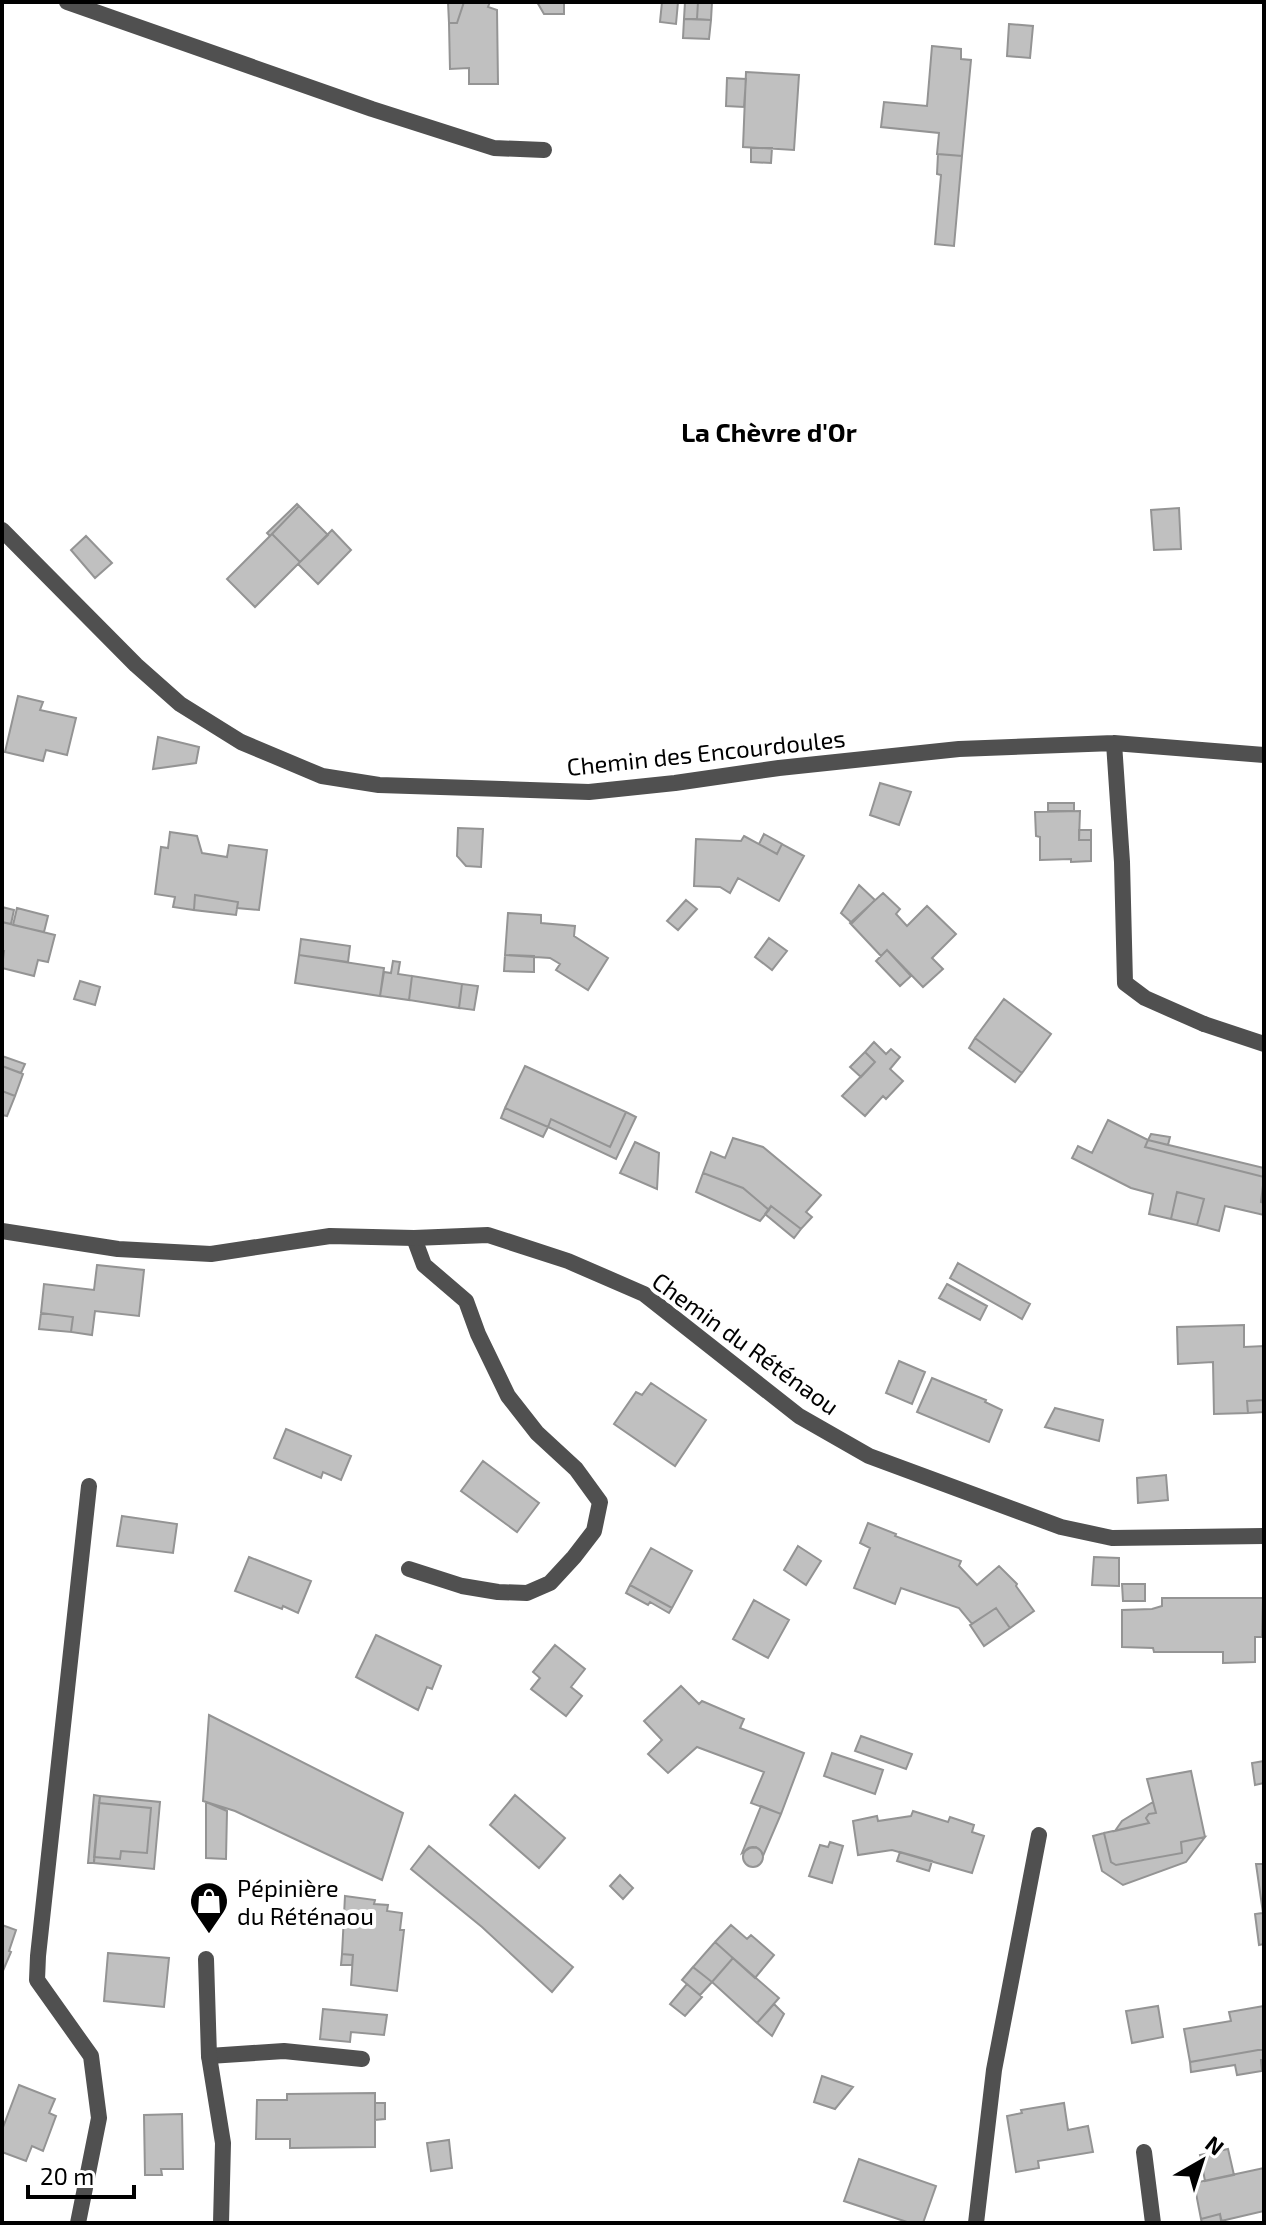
<svg xmlns="http://www.w3.org/2000/svg" width="1266" height="2225" viewBox="0 0 1266 2225" font-family="'Exo 2',sans-serif">
<style>
.building{fill:#c0c0c0;stroke:#949494;stroke-width:2}
.lines{fill:none;stroke-linecap:round;stroke-linejoin:round}
.service{stroke:#505050;stroke-width:16}
.minor{stroke:#505050;stroke-width:16}
.labels{text-anchor:middle;dominant-baseline:central;stroke-width:8;stroke-linejoin:round;paint-order:stroke}
.street-label{font-size:24px;fill:#000;stroke:#fff}
.poi-label{font-size:24px;fill:#000;stroke:#fff;text-anchor:start}
.neighbourhood-label{font-size:26px;font-weight:bold;fill:#000;stroke:#fff}
</style>
<rect width="100%" height="100%" fill="#fff"/>
<path class="building" d="M448 2H464L457 23H449Z
M464 2H490L488 7 497 10 498 84H469V68L450 69 449 23H457Z
M537 2H564V14H544Z
M662 2H678L676 24 660 22Z
M685 2H698L697 19H684Z
M698 2H712L711 20 697 19Z
M684 19 711 20 709 39 683 38Z
M1009 24 1033 26 1030 58 1007 56Z
M932 46 961 49V59L971 60 962 156 937 154 939 133 881 127 884 102 927 106Z
M746 72 799 75 794 150 743 147Z
M727 78 746 79 744 107 726 106Z
M751 148H772L771 163 751 162Z
M938 154 962 156 954 246 935 244 941 175 937 174Z
M297 504 299 506 270 536 267 533Z
M299 506 328 535 300 562 272 534Z
M1179 508 1181 549 1154 550 1151 510Z
M332 530 351 550 318 584 298 564Z
M272 534 300 562 255 607 227 579Z
M86 536 112 563 95 578 71 550Z
M18 696 43 702 40 710 76 718 67 755 46 750 43 761 5 752Z
M158 737 199 747 196 763 153 769Z
M880 783 911 792 899 825 870 815Z
M1048 803H1074V811H1048Z
M1080 811 1079 840H1091V861L1071 862V859L1040 860V837L1036 836 1035 812Z
M458 828 483 829 481 867 466 866 457 856Z
M1079 830H1091V840H1079Z
M170 832 197 836 202 853 227 857 229 845 267 850 259 910 237 908 238 902 195 895 194 910 173 907 175 897 155 894 161 847 168 848Z
M764 834 782 844 777 854 759 844Z
M744 836 777 854 782 844 804 856 779 901 738 878 730 893 720 887 694 886 696 839 741 841Z
M859 885 875 900 852 923 841 913Z
M883 893 900 909 896 914 907 926 927 906 956 934 932 958 943 969 923 987 887 950 881 956 850 923Z
M195 895 238 902 236 915 194 910Z
M686 900 697 909 678 930 667 921Z
M2 907 14 910 11 924 2 922Z
M17 908 48 916 44 932 13 925Z
M508 913 541 915V923L575 926 574 936 608 958 588 990 556 970 560 964 550 958 505 955Z
M2 922 55 935 48 962 38 960 34 976 2 968 4 951H2Z
M769 938 787 951 772 970 755 957Z
M301 939 350 946 348 962 299 955Z
M887 950 911 976 900 986 876 961Z
M299 955 384 968 380 996 295 983Z
M505 955 534 956V972L504 971Z
M393 961 400 962 398 974 412 976 409 1000 380 996 384 972 391 973Z
M412 976 462 984 459 1008 409 1000Z
M80 981 100 987 95 1005 74 999Z
M462 984 478 986 474 1010 459 1008Z
M1004 999 1051 1034 1022 1073 975 1038Z
M975 1038 1022 1073 1015 1082 969 1048Z
M874 1042 886 1054 891 1049 900 1057 890 1069 903 1081 886 1099 883 1096 865 1116 842 1096 875 1062 865 1052Z
M865 1052 875 1062 861 1077 850 1067Z
M2 1056 25 1064 21 1073 2 1066Z
M2 1066 23 1074 15 1096 2 1091Z
M525 1066 626 1112 610 1147 551 1119 548 1127 505 1108Z
M2 1091 15 1096 7 1116 2 1115Z
M505 1108 548 1127 543 1137 501 1118Z
M626 1112 636 1117 616 1159 548 1127 551 1119 610 1147Z
M1108 1120 1148 1140 1145 1147 1264 1177 1261 1202 1264 1203V1215L1225 1206 1219 1231 1197 1225 1204 1199 1177 1192 1171 1219 1149 1214 1153 1194 1131 1188 1072 1158 1078 1146 1092 1153Z
M1151 1134 1170 1137 1168 1145 1148 1140Z
M733 1138 763 1147 821 1195 806 1212 812 1217 801 1229 771 1206 769 1210 743 1188 703 1173 711 1152 725 1158Z
M1148 1140 1264 1168V1177L1145 1147Z
M635 1142 659 1153 657 1189 620 1173Z
M703 1173 743 1188 769 1210 760 1221 696 1192Z
M1177 1192 1204 1199 1197 1225 1171 1219Z
M771 1206 801 1229 794 1238 765 1214Z
M958 1263 1030 1304 1022 1319 950 1278Z
M97 1265 144 1270 139 1316 95 1311 92 1335 71 1332 73 1317 41 1313 44 1284 94 1290Z
M947 1284 987 1306 980 1320 939 1298Z
M41 1313 73 1317 71 1332 39 1329Z
M1244 1325V1347L1264 1346V1400L1247 1401 1248 1413 1214 1414 1213 1362 1178 1364 1177 1327Z
M899 1361 925 1372 912 1404 886 1393Z
M932 1378 986 1400 985 1402 1002 1410 989 1442 917 1412Z
M651 1383 706 1420 675 1466 614 1424 636 1392 642 1395Z
M1264 1400V1412L1248 1413 1247 1401Z
M1055 1408 1103 1420 1099 1441 1045 1427Z
M286 1429 351 1456 341 1480 323 1472 321 1478 274 1458Z
M483 1461 539 1503 517 1532 461 1491Z
M1166 1475 1168 1500 1138 1503 1137 1478Z
M122 1516 177 1524 173 1553 117 1546Z
M868 1523 896 1534 895 1536 961 1561 959 1566 977 1585 999 1566 1017 1584 1016 1586 1034 1611 1010 1628 996 1608 972 1624 959 1608 901 1588 895 1604 854 1588 870 1548 860 1543Z
M798 1546 821 1561 806 1585 784 1570Z
M651 1548 692 1571 672 1608 630 1585Z
M249 1557 311 1581 298 1613 283 1606 282 1609 235 1591Z
M1094 1557 1119 1558V1586L1092 1585Z
M1122 1584H1145V1601H1123Z
M630 1585 672 1608 669 1613 650 1602 648 1605 626 1593Z
M1162 1598H1263L1262 1637H1255V1662L1223 1663V1652H1154L1153 1648 1122 1647V1610L1152 1609 1162 1606Z
M754 1600 789 1620 768 1658 733 1639Z
M996 1608 1010 1628 984 1646 970 1625Z
M376 1635 441 1666 432 1689 427 1687 418 1710 356 1677Z
M555 1645 585 1669 571 1687 582 1696 566 1716 531 1689 540 1678 533 1672Z
M681 1686 699 1704 702 1701 744 1719 740 1728 804 1753 781 1814 751 1803 764 1772 697 1747 668 1773 648 1754 662 1740 644 1721Z
M209 1715 403 1813 382 1880 235 1811 203 1801Z
M861 1736 912 1754 906 1769 855 1751Z
M832 1753 883 1770 875 1794 824 1776Z
M1264 1761V1783L1255 1785 1252 1763Z
M1191 1771 1205 1837 1181 1842 1182 1853 1116 1865 1111 1862 1104 1833 1149 1823 1146 1818 1149 1814 1156 1813 1147 1779Z
M94 1795 100 1796 94 1863H88Z
M515 1795 565 1838 539 1868 490 1825Z
M100 1796 160 1802 154 1869 94 1863V1857L120 1859 121 1851 147 1853 151 1808 99 1803Z
M206 1802 227 1811 226 1859 206 1858Z
M1153 1802 1156 1813 1149 1814 1146 1818 1149 1823 1115 1831 1122 1821Z
M99 1803 151 1808 147 1853 121 1851 120 1859 94 1857Z
M761 1806 781 1814 763 1856 761 1851 756 1847 750 1848 742 1853Z
M913 1811 948 1822 950 1817 974 1825 972 1832 984 1836 972 1873 892 1850 858 1855 853 1821 877 1816 878 1821 911 1816Z
M1104 1833 1111 1862 1116 1865 1182 1853 1181 1842 1205 1837 1186 1862 1123 1885 1102 1871 1093 1836Z
M830 1842 843 1846 832 1883 809 1876 820 1845 828 1847Z
M429 1846 573 1967 552 1992 482 1927 411 1869Z
M743 1857a10 10 0 1 1 20 0a10 10 0 1 1-20 0Z
M900 1852 932 1861 929 1871 897 1861Z
M1256 1864H1264V1913H1263Z
M620 1875 633 1888 623 1899 610 1886Z
M345 1896 375 1900 374 1904 388 1905 387 1911 402 1913 400 1930H404L397 1991 351 1985 353 1955 342 1954Z
M1263 1913 1264 1944 1259 1945 1255 1914Z
M2 1925 16 1930 9 1951 11 1952 2 1973Z
M731 1925 747 1939 751 1935 774 1955 755 1978 715 1942Z
M715 1942 733 1958 712 1982 693 1967Z
M108 1953 169 1958 164 2007 104 2001Z
M342 1954 353 1955 352 1965H341Z
M733 1958 779 1998 757 2023 712 1982Z
M693 1967 712 1982 700 1995 682 1980Z
M687 1984 702 1997 685 2016 670 2004Z
M774 2004 784 2014 772 2036 757 2023Z
M1158 2006 1163 2037 1132 2043 1126 2011Z
M1264 2006V2049L1190 2062 1184 2029 1231 2021 1229 2012Z
M323 2009 387 2015 384 2035 351 2032 350 2042 320 2039Z
M1264 2049V2060H1261L1262 2071 1237 2075 1235 2065 1191 2072 1190 2062Z
M822 2076 853 2087 835 2109 814 2102Z
M19 2085 55 2099 49 2113 56 2116 43 2151 32 2146 26 2161 2 2152V2130Z
M375 2093V2147L290 2148V2139H256L257 2100H287V2094Z
M375 2103H385V2119L375 2120Z
M1064 2103 1068 2130 1088 2126 1093 2152 1038 2161 1039 2168 1016 2172 1007 2116 1022 2113 1021 2110Z
M182 2114 183 2169H161L162 2175H145L144 2115Z
M449 2140 452 2168 431 2171 427 2143Z
M1228 2149 1234 2175 1205 2181 1200 2155Z
M859 2159 936 2186 923 2223H910L844 2201Z
M1264 2168V2211L1221 2221 1220 2214 1201 2219 1194 2183Z
M1220 2214 1222 2223H1202L1201 2219Z"/>
<g class="lines">
<path class="service" d="M1204 1024 1264 1044
M409 1569 462 1586 498 1592 527 1593 550 1583 574 1557 594 1531 600 1502 576 1469 537 1433 508 1396 478 1334 466 1301 424 1265 414 1238
M209 2056 284 2051 362 2059
M1144 2152 1153 2223
M78 2223 99 2118 91 2056 37 1980 38 1956 89 1486
M976 2223 994 2070 1039 1835"/>
<path class="minor" d="M67 2 372 109 494 148 544 150
M2 530 136 665 180 704 241 742 322 776 379 785 589 792 675 783 779 768 959 749 1114 743 1264 755
M1114 743 1122 862 1125 983 1145 998 1204 1024
M2 1231 118 1249 211 1254 330 1236 414 1238 488 1235 568 1261 644 1294 799 1416 869 1456 1061 1527 1112 1538 1264 1536
M206 1959 209 2056 223 2143 221 2223"/>
</g>
<defs>
<symbol id="shop-pin" viewBox="-11 -11 22 30"><path d="M0 17L-7.5 6A9.5 9.5 0 1 1 7.5 6Z" fill="#000" stroke="#fff"/><path d="M-5-2.5h2.3a2.7 3.5 0 0 1 5.4 0H5L5.5 6h-11ZM-1.5-2.5h3a1.5 2.3 0 0 0-3 0Z" fill="#fff"/></symbol>
</defs>
<g fill-rule="evenodd">
<use href="#shop-pin" x="187" y="1879" width="44" height="60"/>
</g>
<g class="labels">
<g class="street-label">
<text transform="translate(706 752) rotate(-6)">Chemin des Encourdoules</text>
<text transform="translate(746 1343) rotate(36)">Chemin du Réténaou</text>
</g>
<g class="poi-label">
<text x="237" y="1887">Pépinière<tspan x="237" dy="28">du Réténaou</tspan></text>
</g>
<g class="neighbourhood-label">
<text x="769" y="431">La Chèvre d'Or</text>
</g>
</g>
<rect width="1266" height="2225" fill="none" stroke="#000000" stroke-width="8"/>
<g transform="translate(1202 2161) rotate(39)" stroke="#ffffff" stroke-width="6" paint-order="stroke">
<path d="M0-6L14 30L0 20L-14 30Z" fill="#000000"/>
<text y="-12" font-size="22" font-weight="bold" text-anchor="middle" fill="#000000">N</text>
</g>
<path d="M28 2185v12h106v-12" fill="none" stroke="#000000" stroke-width="4"/>
<text x="40" y="2185" font-size="24" fill="#000000" stroke="#ffffff" stroke-width="6" paint-order="stroke">20 m</text>
</svg>
